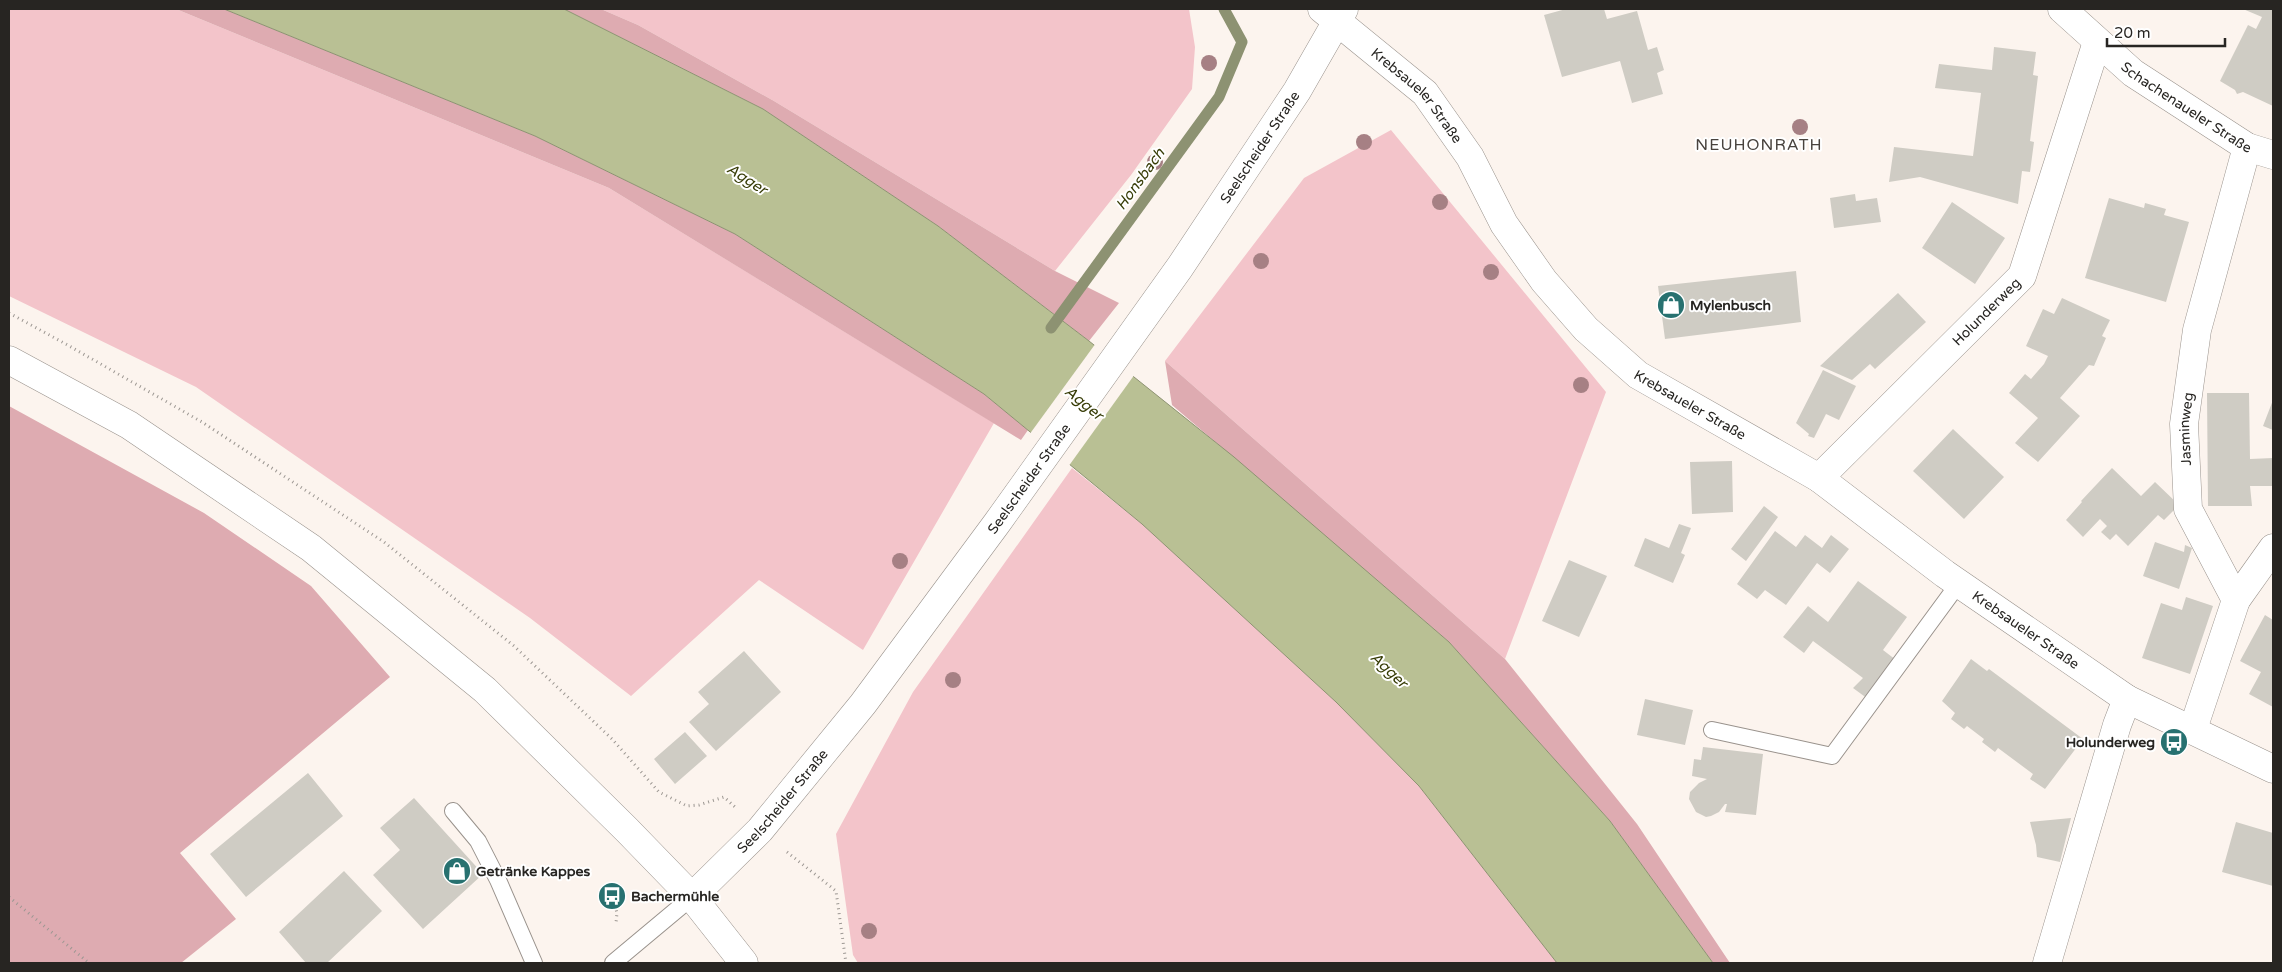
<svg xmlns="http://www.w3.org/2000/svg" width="2282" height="972" viewBox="0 0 2282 972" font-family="'Varela Round',sans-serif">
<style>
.green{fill:#f3c4ca}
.forest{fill:#deabb1}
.water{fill:#b9c094;stroke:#8d9272}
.pier{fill:#fcf4ee}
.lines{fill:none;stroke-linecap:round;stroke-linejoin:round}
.stream{stroke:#8d9272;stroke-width:11}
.building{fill:#cfccc4}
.service-casing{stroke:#99928c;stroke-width:18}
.minor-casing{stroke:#99928c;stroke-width:29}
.tertiary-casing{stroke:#99928c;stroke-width:29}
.primary-casing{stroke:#99928c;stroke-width:29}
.path{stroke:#9c9792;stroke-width:3;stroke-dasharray:1 4;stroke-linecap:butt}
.service{stroke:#fff;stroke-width:16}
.minor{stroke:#fff;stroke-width:28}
.tertiary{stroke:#fff;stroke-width:28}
.primary{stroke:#fff;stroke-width:28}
.tree{fill:#a68084}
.labels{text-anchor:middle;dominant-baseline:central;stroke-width:4;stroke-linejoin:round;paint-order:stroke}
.street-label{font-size:14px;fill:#272522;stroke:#fff}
.poi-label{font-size:14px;font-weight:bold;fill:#272522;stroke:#fff;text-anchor:start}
.water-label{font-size:15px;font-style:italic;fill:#373c06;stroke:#fff}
.quarter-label{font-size:16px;letter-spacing:1px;fill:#48423d;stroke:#fff}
</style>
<rect width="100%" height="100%" fill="#fcf4ee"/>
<path class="green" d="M9 9H176L609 188 994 423 863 650 759 580 631 696 530 618 196 387 9 296Z
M601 9H1189L1195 47 1192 89 1131 175 1055 271 774 101 638 25Z
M1391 130 1606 392 1505 659 1165 361 1304 178Z
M1072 468 1142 524 1336 702 1419 786 1557 963H858L853 955 836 834 913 692Z"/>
<path class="forest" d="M176 9H224L535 136 735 234 984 394 1028 430 1021 440 609 188Z
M564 9H601L638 25 774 101 1055 271 1119 303 1089 341 938 226 763 109Z
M1165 361 1505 659 1637 824 1730 963H1713L1610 821 1449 642 1172 405Z
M9 406 204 513 311 586 390 677 180 853 236 919 181 963H9Z"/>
<path class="water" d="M224 9H564L763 109 938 226 1089 341 1234 457 1449 642 1610 821 1713 963H1557L1419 786 1336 702 1142 524 984 394 735 234 535 136Z"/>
<path class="pier" d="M1096 343 1135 374 1068 467 1029 435Z"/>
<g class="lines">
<path class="stream" d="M1051 328 1219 97 1242 42 1224 9"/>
</g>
<path class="building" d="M1566 9H1604L1607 19 1637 11 1648 50 1657 47 1664 70 1657 73 1663 94 1632 103 1620 61 1562 77 1544 15Z
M2243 9H2273V106L2243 92 2237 94 2235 90 2220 81 2248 25 2256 29 2262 17Z
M1994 47 2036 52 2033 75 2038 76 2030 141 2034 142 2030 172 2022 171 2018 204 1920 177 1889 182 1894 147 1973 156 1981 93 1935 88 1939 64 1992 70Z
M1855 194 1856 201 1877 198 1881 222 1834 228 1830 198Z
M2109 198 2144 208 2145 203 2166 209 2164 215 2189 222 2166 302 2085 278Z
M1952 202 2005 238 1975 284 1922 248Z
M1796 271 1801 322 1665 339 1658 286Z
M1898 293 1926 322 1875 369 1870 364 1852 380 1820 366Z
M2062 298 2110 320 2102 336 2106 338 2094 366 2089 365 2060 398 2080 416 2038 462 2015 443 2038 418 2009 393 2025 374 2031 379 2044 364 2048 356 2026 346 2043 309 2054 314Z
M1823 370 1856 386 1839 420 1826 414 1814 438 1808 436 1809 434 1796 423Z
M2207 393H2249L2250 459 2273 458V486H2250L2252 506H2208Z
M2273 400V430L2263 426Z
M1953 429 2004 477 1964 519 1913 471Z
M1732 461 1733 512 1692 514 1690 462Z
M2112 468 2141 496 2155 482 2179 505 2164 520 2158 515 2128 546 2116 534 2110 540 2101 532 2107 526 2100 519 2083 537 2066 520 2082 502 2081 501Z
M1764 506 1778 517 1746 561 1731 549Z
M1679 524 1691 528 1681 553 1685 555 1673 583 1634 566 1645 538 1669 548Z
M1775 531 1796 547 1805 535 1822 548 1831 535 1849 549 1830 573 1817 563 1786 605 1765 590 1757 599 1737 584Z
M2155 542 2184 552 2185 545 2192 548 2179 589 2143 576Z
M1569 560 1607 576 1579 637 1542 621Z
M1858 581 1907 617 1883 650 1896 660 1868 699 1853 688 1863 678 1813 641 1804 653 1783 637 1808 606 1828 622Z
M2186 597 2213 606 2190 674 2142 658 2161 603 2182 610Z
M2265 615 2273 620V707L2249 694 2261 672 2240 661Z
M744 651 781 692 716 751 689 722 709 704 698 692Z
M1971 659 1987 671 1989 669 2083 739 2045 789 2030 779 2033 774 1998 748 1995 752 1982 742 1984 739 1967 726 1964 729 1951 719 1955 713 1942 701Z
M1645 699 1693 710 1685 745 1637 735Z
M685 732 707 756 675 784 654 759Z
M1703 747 1763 754 1756 815 1725 812 1727 804H1725L1719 812 1711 816 1706 817 1696 812 1689 799 1690 792 1699 783 1707 779 1692 776 1694 759 1701 760Z
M308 773 343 816 246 897 210 854Z
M414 798 483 874 423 929 373 875 400 850 380 828Z
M2071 818 2060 862 2037 857 2036 845 2030 822Z
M2236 822 2273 833V886L2222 872Z
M344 871 382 911 327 963H306L279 932Z"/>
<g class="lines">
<defs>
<path id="service" d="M1712 730 1832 756 1959 583
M453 811 478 841 498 880 534 963
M613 963 692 897"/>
<g id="minor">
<path id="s1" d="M1322 9 1425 93 1470 157 1504 224 1544 281 1586 329 1638 375 1819 478 1945 574 2127 699 2273 769"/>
<path id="s2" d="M2062 9 2133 73 2247 147 2273 155"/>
<path id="s3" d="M1819 478 2022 276 2097 42"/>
<path d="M2236 600 2273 548"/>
<path id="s4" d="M2193 729 2236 600 2188 509 2184 424 2197 330 2247 147"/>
<path d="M2047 963 2117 725 2127 699"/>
</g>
<g id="tertiary">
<path id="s5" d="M692 897 760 830 863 704 997 523 1180 267 1297 91 1344 9"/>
</g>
<path id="primary" d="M9 360 129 425 311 548 485 690 627 830 692 897 744 963"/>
</defs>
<use href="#service" class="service-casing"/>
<use href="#minor" class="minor-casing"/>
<use href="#tertiary" class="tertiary-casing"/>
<use href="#primary" class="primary-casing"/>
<path class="path" d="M9 313 64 343 202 422 384 542 514 646 612 739 659 792 687 806 699 805 724 797 735 807
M787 852 836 891 846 963
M612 896 617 913 616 923
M9 897 89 963"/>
<use href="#service" class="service"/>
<use href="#minor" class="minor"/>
<use href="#tertiary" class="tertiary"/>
<use href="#primary" class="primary"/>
</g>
<g class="tree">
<circle cx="1209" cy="63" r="8"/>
<circle cx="1800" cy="127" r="8"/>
<circle cx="1364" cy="142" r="8"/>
<circle cx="1155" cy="162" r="8"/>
<circle cx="1440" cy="202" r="8"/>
<circle cx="1261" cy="261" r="8"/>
<circle cx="1491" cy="272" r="8"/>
<circle cx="1581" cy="385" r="8"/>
<circle cx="900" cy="561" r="8"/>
<circle cx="953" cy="680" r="8"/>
<circle cx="869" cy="931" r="8"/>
</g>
<defs>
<symbol id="shop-disc" viewBox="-11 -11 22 22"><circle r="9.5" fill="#277170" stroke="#fff"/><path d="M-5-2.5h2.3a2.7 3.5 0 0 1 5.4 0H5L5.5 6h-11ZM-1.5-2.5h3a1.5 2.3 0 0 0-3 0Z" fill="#fff"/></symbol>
<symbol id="bus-disc" viewBox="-11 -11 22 22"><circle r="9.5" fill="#277170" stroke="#fff"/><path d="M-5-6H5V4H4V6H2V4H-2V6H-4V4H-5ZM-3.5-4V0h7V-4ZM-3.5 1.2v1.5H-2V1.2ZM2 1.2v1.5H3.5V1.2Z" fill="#fff"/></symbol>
</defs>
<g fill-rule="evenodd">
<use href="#shop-disc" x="1655" y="289" width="32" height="32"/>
<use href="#bus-disc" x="2158" y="726" width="32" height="32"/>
<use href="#shop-disc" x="441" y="855" width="32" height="32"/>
<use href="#bus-disc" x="596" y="880" width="32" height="32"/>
</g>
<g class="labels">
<g class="street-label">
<text stroke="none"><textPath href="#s1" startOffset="129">Krebsaueler Straße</textPath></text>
<text stroke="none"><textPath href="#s2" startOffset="159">Schachenaueler Straße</textPath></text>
<text stroke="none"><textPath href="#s5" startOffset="942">Seelscheider Straße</textPath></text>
<text stroke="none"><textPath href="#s3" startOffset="236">Holunderweg</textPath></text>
<text stroke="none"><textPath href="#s1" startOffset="549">Krebsaueler Straße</textPath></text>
<text stroke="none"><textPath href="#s4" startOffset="319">Jasminweg</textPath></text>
<text stroke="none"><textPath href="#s5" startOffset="538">Seelscheider Straße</textPath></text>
<text stroke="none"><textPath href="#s1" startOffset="954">Krebsaueler Straße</textPath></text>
<text stroke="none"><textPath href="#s5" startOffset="132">Seelscheider Straße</textPath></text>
</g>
<g class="poi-label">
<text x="1690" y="305">Mylenbusch</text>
<text x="2155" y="742" text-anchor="end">Holunderweg</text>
<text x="476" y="871">Getränke Kappes</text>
<text x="631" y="896">Bachermühle</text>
</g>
<g class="water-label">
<text transform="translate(747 179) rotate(33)">Agger</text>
<text transform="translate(1140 179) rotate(-54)">Honsbach</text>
<text transform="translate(1084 403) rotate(39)">Agger</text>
<text transform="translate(1389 670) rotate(43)">Agger</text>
</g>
<g class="quarter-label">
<text x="1759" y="145">NEUHONRATH</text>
</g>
</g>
<rect width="2282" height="972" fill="none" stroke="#272522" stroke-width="20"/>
<path d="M2107 38v8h118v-8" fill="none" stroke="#272522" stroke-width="2.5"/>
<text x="2114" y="38" font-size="15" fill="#272522" stroke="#ffffff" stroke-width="4" paint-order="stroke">20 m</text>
</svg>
